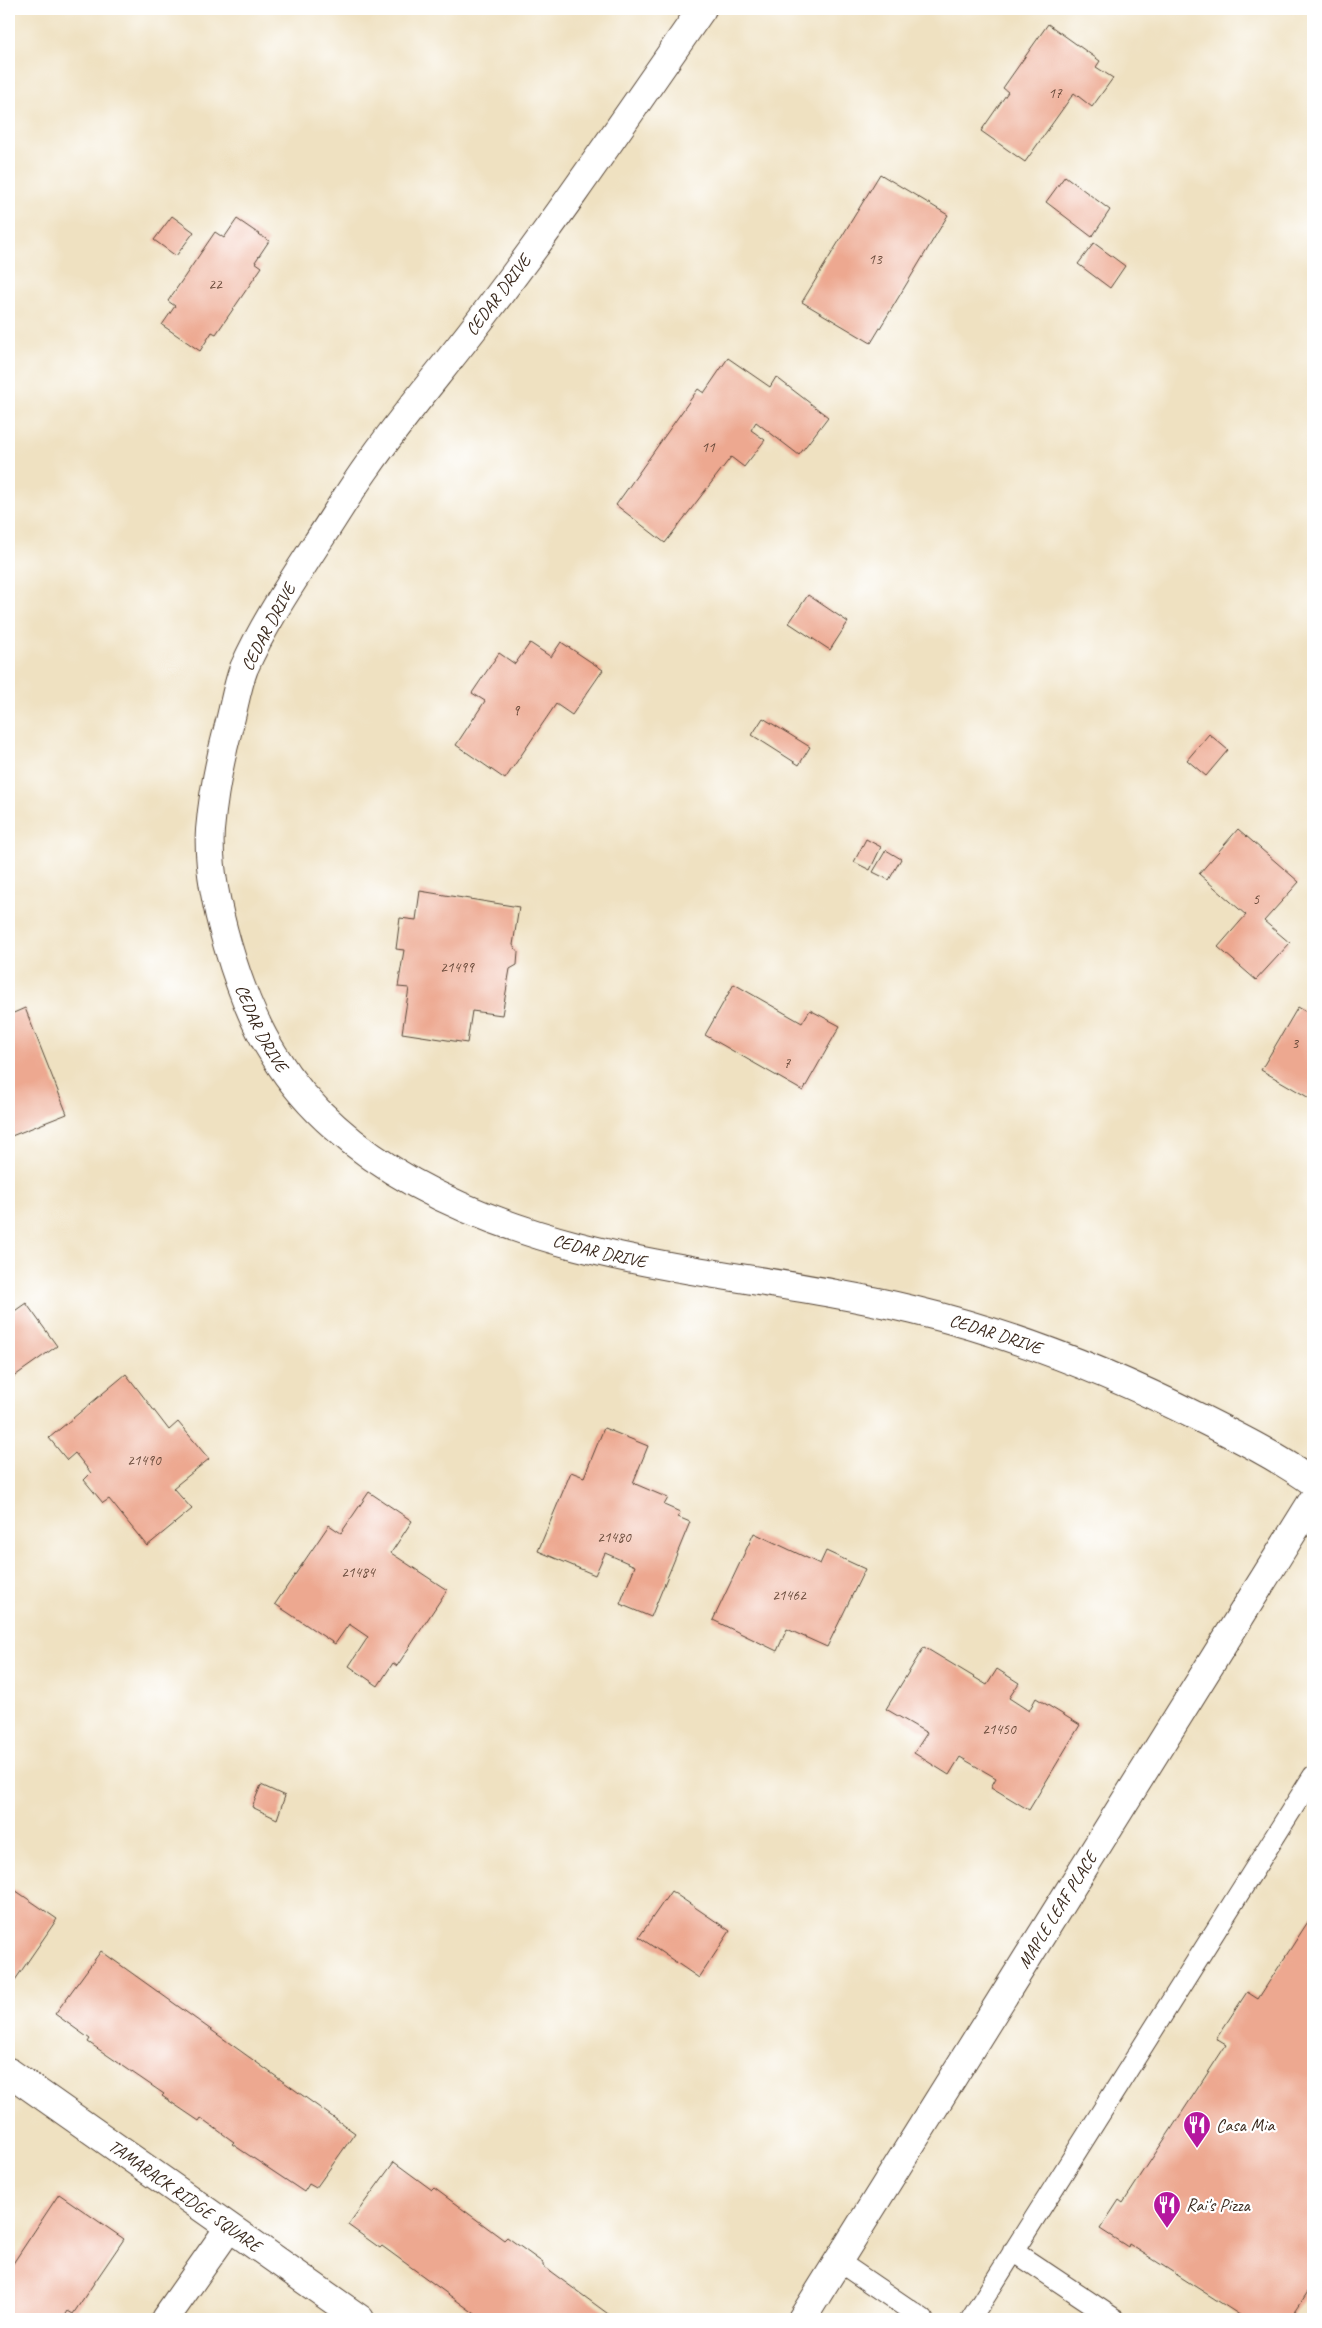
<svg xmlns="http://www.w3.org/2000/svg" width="1322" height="2328" viewBox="0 0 1322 2328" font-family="Caveat,sans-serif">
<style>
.building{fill:#eda890}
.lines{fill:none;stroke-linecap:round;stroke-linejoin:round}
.service-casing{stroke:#564536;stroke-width:22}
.minor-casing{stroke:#564536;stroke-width:30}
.service{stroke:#fff;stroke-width:20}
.minor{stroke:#fff;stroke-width:28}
.labels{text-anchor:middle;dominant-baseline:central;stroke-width:4.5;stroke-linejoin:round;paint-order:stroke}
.number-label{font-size:15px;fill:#684a3a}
.street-label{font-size:18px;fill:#3b2a1e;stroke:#fff}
.poi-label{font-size:18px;fill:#3b2a1e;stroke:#fff;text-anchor:start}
</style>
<rect width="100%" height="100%" fill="#fff"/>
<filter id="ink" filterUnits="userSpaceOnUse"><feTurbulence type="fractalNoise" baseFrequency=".02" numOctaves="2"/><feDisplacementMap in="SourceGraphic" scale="10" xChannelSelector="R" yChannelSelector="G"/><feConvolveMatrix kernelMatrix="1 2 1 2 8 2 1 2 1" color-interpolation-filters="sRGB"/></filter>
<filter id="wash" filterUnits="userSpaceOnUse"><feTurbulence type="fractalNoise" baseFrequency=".0096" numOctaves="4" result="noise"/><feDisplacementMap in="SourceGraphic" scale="20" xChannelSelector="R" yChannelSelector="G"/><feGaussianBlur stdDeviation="1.12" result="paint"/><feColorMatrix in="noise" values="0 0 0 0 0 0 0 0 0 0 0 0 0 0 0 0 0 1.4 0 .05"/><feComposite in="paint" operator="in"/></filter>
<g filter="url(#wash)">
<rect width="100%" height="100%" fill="#efe1c1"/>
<g id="blocks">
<path class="building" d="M1048 24 1100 61 1096 67 1113 78 1092 107 1074 93 1025 162 981 131 1008 92 1003 88Z
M880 174 948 215 871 343 802 302Z
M1065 176 1110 210 1092 237 1046 202Z
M172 216 194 232 176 256 154 240Z
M237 219 269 241 255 262 262 267 216 334 212 332 200 351 162 325 175 306 168 301 215 232 224 238Z
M1094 243 1125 266 1110 288 1078 264Z
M728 358 770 387 776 377 828 417 799 455 756 422 751 430 765 440 744 467 731 457 665 543 616 505 698 389 704 393Z
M808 595 848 622 830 650 789 623Z
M561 642 603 670 572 715 556 704 505 779 456 745 485 701 472 693 499 653 515 664 530 643 551 657Z
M763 718 810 747 799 765 752 735Z
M1209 734 1228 750 1206 776 1187 760Z
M1238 829 1299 882 1264 921 1290 943 1256 980 1218 947 1246 915 1199 874Z
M866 839 881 847 870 870 854 862Z
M886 850 901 859 889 880 873 872Z
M420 891 519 907 513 945 518 952 517 965 510 969 502 1015 472 1011 467 1043 402 1033 409 988 398 987 404 950 396 949 400 918 416 920Z
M734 984 802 1023 810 1010 840 1026 803 1091 705 1035Z
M1298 1007 1313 1016V1096L1311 1099 1261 1070Z
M25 1008 67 1114 9 1137V1094L11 1093 9 1087V1015Z
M26 1303 57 1346 9 1380V1315Z
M126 1374 169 1430 178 1422 209 1459 173 1488 192 1509 147 1546 109 1499 103 1503 84 1480 91 1473 75 1453 67 1460 49 1438Z
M604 1428 648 1446 633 1483 668 1498 664 1505 680 1512 678 1517 690 1522 651 1617 620 1604 635 1566 605 1553 595 1575 538 1551 571 1472 584 1477Z
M369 1492 412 1521 391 1553 447 1590 397 1666 393 1663 378 1686 349 1666 368 1637 349 1624 335 1644 275 1604 329 1525 341 1533Z
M754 1533 820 1564 826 1551 865 1569 827 1647 787 1629 777 1651 713 1620Z
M924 1647 987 1685 997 1669 1019 1683 1009 1698 1029 1711 1036 1698 1080 1725 1029 1810 991 1787 996 1778 960 1757 949 1775 914 1753 927 1733 886 1709Z
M261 1785 285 1796 277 1819 252 1807Z
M9 1886 57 1919 13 1983 9 1981Z
M671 1891 730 1931 699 1978 639 1937Z
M1313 1914V2284L1292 2316 1295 2317 1294 2319H1246L1129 2244 1128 2247 1100 2229 1119 2200 1123 2203 1226 2045 1216 2039 1247 1992 1258 1999Z
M101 1951 355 2133 316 2188 309 2184 304 2192 232 2144 234 2142 201 2118 199 2121 162 2096 164 2094 88 2042 90 2039 55 2014Z
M394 2162 432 2190 434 2188 504 2240 507 2237 543 2263V2266L615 2319H482L382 2246 380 2248 348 2225Z
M59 2194 124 2239 73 2314 68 2311 63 2319H9V2267L10 2268Z"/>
</g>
</g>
<g filter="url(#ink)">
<use href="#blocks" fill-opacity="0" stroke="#564536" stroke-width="1"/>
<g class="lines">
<defs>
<path id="service" d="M1013 2251 1115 2319
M838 2261 923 2319
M971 2319 1313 1776"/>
<g id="minor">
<path id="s1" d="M702 9C632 109 564 210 490 307 450 361 405 412 367 467 349 492 333 519 315 546 290 585 263 625 244 668 237 686 234 707 229 725 220 759 213 795 210 830 206 892 240 1002 274 1055 290 1081 312 1107 335 1127 402 1188 490 1223 577 1246 687 1275 802 1283 913 1310 1013 1334 1109 1372 1200 1418 1238 1437 1278 1457 1313 1482"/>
<path id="s2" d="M9 2072 360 2319"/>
<path d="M165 2319 229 2228"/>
<path id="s3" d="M802 2319 1313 1500"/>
</g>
</defs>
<use href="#service" class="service-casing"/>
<use href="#minor" class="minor-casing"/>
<use href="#service" class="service"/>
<use href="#minor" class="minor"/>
</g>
</g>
<defs>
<symbol id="restaurant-pin" viewBox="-11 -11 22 30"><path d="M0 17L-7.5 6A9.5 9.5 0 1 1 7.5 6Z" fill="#b5179e" stroke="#fff"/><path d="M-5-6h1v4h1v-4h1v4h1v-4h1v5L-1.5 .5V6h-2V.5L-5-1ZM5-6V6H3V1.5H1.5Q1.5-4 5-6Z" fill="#fff"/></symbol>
</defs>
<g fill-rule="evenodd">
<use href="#restaurant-pin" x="1181" y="2109" width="32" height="43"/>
<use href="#restaurant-pin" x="1151" y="2189" width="32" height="43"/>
</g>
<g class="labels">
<g class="number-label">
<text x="1055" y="93">17</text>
<text x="875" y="259">13</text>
<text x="215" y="284">22</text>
<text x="708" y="447">11</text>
<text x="516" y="710">9</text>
<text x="1256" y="899">5</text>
<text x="457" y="967">21499</text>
<text x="1295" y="1043">3</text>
<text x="787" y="1063">7</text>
<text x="144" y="1460">21490</text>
<text x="614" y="1537">21480</text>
<text x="358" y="1572">21484</text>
<text x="789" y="1595">21462</text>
<text x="999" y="1729">21450</text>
</g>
<g class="street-label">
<text transform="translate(498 295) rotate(-53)">CEDAR DRIVE</text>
<text transform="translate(268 627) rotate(-62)">CEDAR DRIVE</text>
<text stroke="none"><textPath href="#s1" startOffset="1176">CEDAR DRIVE</textPath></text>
<text stroke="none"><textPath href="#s1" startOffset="1596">CEDAR DRIVE</textPath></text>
<text stroke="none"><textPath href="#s1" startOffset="2001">CEDAR DRIVE</textPath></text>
<text stroke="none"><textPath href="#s3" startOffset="482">MAPLE LEAF PLACE</textPath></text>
<text stroke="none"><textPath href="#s2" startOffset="215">TAMARACK RIDGE SQUARE</textPath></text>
</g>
<g class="poi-label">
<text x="1216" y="2125">Casa Mia</text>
<text x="1186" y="2205">Rai's Pizza</text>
</g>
</g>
<rect width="1322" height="2328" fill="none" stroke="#fff" stroke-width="30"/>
</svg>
